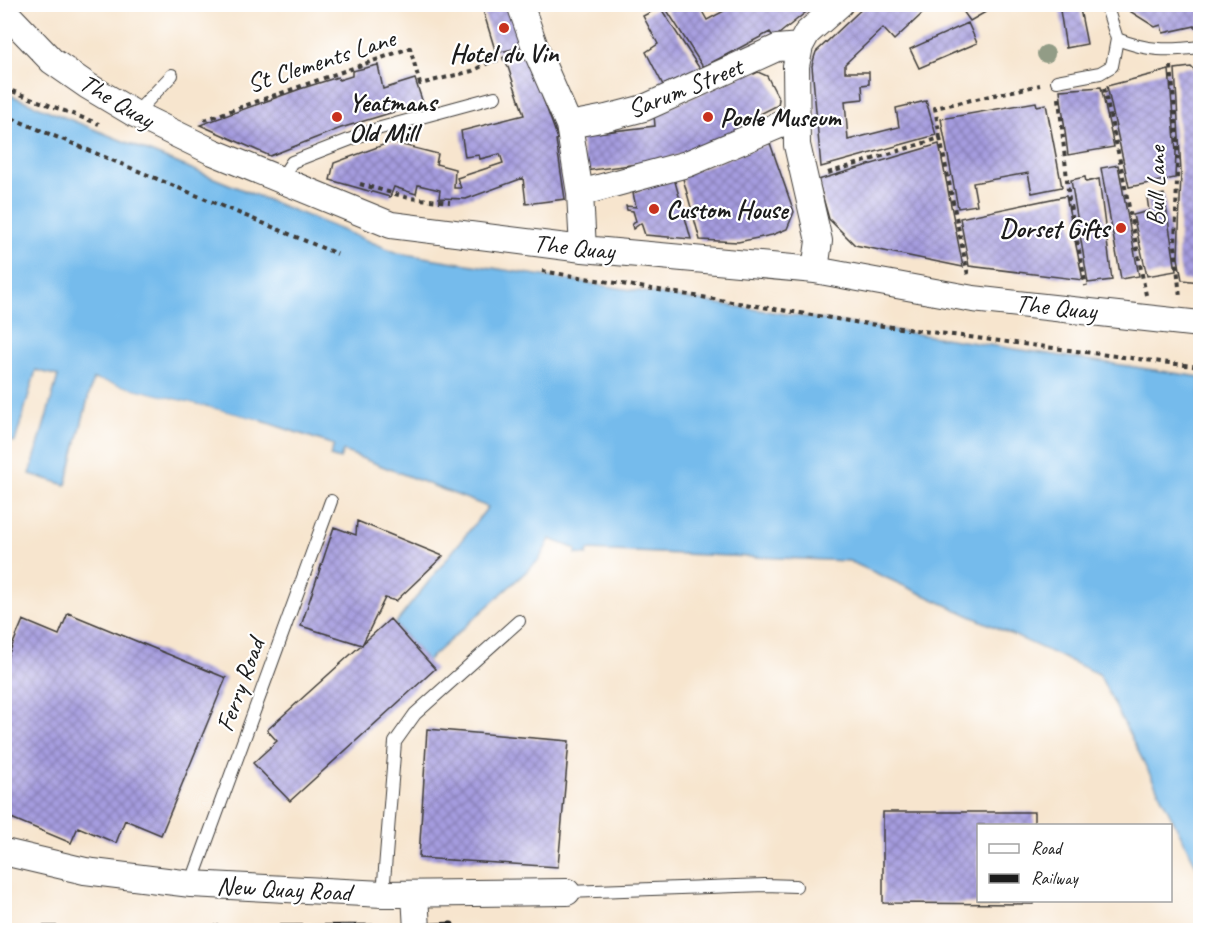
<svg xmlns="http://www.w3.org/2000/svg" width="1205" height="935" viewBox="0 0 1205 935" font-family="Caveat,sans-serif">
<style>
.water{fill:#75bbec;stroke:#486c84;stroke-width:1.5}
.pier{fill:#f7e5ce}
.building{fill:url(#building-cross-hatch)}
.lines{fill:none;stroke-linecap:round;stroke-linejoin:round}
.lane-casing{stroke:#3d3a37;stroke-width:14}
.street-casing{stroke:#3d3a37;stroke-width:28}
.path{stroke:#3d3a37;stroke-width:4;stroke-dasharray:4.5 4.5;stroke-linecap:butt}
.lane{stroke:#fff;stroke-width:12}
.street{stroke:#fff;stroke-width:26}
.rail-casing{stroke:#1c1c1c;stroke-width:7}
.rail{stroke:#fff;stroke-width:4.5;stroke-dasharray:14;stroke-linecap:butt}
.tree{fill:#929c86}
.poi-dot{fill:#c8321e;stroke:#fff;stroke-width:2}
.labels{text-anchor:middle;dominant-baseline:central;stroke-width:4.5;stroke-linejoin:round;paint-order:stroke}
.poi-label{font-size:26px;font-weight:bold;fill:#1c1c1c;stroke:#fff;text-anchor:start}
.street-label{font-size:26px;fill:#1c1c1c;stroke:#fff}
</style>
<defs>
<pattern id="building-cross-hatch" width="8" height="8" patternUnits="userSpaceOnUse" patternTransform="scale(1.5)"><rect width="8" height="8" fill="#a59cdf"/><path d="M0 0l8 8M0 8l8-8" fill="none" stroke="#867eb4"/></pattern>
</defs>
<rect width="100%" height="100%" fill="#fff"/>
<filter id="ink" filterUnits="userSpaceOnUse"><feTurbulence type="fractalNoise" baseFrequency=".0167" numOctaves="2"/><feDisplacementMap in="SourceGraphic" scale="12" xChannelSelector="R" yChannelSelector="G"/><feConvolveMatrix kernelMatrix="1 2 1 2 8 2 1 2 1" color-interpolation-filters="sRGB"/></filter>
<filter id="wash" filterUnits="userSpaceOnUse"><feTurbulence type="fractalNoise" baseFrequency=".008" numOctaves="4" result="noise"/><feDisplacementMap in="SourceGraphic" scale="24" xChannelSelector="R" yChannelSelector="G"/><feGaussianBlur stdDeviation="1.35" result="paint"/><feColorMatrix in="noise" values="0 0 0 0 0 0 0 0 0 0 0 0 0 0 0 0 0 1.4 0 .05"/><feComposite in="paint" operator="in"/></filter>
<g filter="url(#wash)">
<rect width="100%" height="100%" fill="#f7e5ce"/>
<path class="water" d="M5 93 398 253 720 304 1200 377V873L1099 674 849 561 588 550 587 555 576 554V549L550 539 539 560 427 661 395 624 488 507 343 451 340 459 330 456 334 445 256 419 93 379 66 485 30 474 58 376 36 370 15 442 5 440 4 390 10 371 4 369Z"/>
<path class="pier" d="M97 380 256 419 262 421 261 424 96 382Z"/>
<g id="blocks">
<path class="building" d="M481 4H512L526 46 496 53Z
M663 4H698L707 20 726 10 723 4H816L774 38 770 32 703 67Z
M867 4H913L922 14 894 40 883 28 845 64V72H869V84L862 85 863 99 845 101 848 140 899 127 896 108 926 101 936 135 821 167 812 66 814 58 816 52Z
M958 4H1004V5L989 10 970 21Z
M1059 4H1079L1087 44 1066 48Z
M1126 4H1183V6L1200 4V27L1195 28V26L1163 33 1161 25 1155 27 1128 10Z
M660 7 700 69 663 85 646 52 658 44 643 16Z
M968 23 977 43 919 68 910 49Z
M527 55 558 139 556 140 565 199 526 204 523 178 466 199 439 198 440 190 418 185 416 194 394 187 390 197 330 180 334 163 391 142 438 154 436 164 455 169 454 188H461L457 178 503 163 500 154 480 159 479 155 465 157 461 131 524 115 506 61Z
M378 65 383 89 415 79 423 103 341 128 270 156 200 125 300 89 338 77 339 80 352 76V71Z
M1191 67 1196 72 1200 137V282L1182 280 1178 258 1181 172 1175 69Z
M1169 70 1176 152 1175 178 1129 187 1107 86Z
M752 71 754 74 758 72 767 76 779 99 778 105 760 114 762 119 717 143 660 161 585 171 580 135 655 126 654 115Z
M1101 87 1114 147 1068 155 1060 90Z
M1036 102 1037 106 1046 104 1062 187 1032 193 1028 173 973 183 977 205 958 208 941 119Z
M770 143 794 212 787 229 772 235 738 242 700 240 682 175Z
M939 144 963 267 855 245 829 219 818 180Z
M1118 165 1139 276 1121 279 1101 168Z
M1085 177 1086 182 1099 179 1112 280 1088 283 1071 180Z
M674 178 691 239 645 235 641 223 633 229 632 225 636 221 633 211 627 210 626 206 636 207 633 193Z
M1164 194 1176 271 1147 276 1133 215 1149 211 1147 197Z
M1066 196 1083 280 969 266 960 218Z
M357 521 443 556 396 601 385 598 362 645 301 626 334 527 356 535Z
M68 613 226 678 161 835 125 820 116 843 78 827 71 843 4 815V665L23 620 59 635Z
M390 619 435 669 290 801 253 763 277 741 267 730Z
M427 729 569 741 558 867 419 858Z
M883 812H1034V825H978V900H1034L1033 904 883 903Z"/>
</g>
</g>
<g filter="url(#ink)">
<use href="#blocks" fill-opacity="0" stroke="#3d3a37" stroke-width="1.5"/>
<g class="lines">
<defs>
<path id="lane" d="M1106 4 1117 39
M1117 39C1147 51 1169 51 1200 47
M1057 81 1100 73 1112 66 1117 39
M135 114 172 75
M280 180 292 162 377 129 495 97
M4 607 6 619 4 625
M191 884 331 501
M567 892 765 885 796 886
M383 894 395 742 415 714 519 621"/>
<path id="street" d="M520 4 536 50 569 125 580 193 583 249
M4 11 52 61 88 86 135 114 213 152 391 225 583 249 815 270 973 299 1200 324
M569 125 606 118 644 108 777 48 800 46
M580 193 687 164 796 118
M815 270 819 241 797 145 796 66 800 46 807 33 840 4
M4 852 85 871 191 884 383 894 567 892
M415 894 417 930"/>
</defs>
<use href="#lane" class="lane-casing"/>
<use href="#street" class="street-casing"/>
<path class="path" d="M1199 63 1200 78
M1171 66 1178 148 1175 245 1180 298
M4 88 99 124
M1104 88 1120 161 1146 295
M1059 98 1069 200 1086 286
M4 115 337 254
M204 120 410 48 420 84 472 71 488 63 513 56
M940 138 935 108 1040 85
M828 173 940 138 968 275
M360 184 409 198 450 202
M542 271 861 323 1200 367"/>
<use href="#lane" class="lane"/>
<use href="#street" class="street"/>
<defs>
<path id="rail" d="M4 929 417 927 451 925"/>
</defs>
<use href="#rail" class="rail-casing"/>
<use href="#rail" class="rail"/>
</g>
<circle class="tree" cx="1046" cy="54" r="9"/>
</g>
<g class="poi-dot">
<circle cx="504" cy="28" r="6"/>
<circle cx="337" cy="117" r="6"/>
<circle cx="708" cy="117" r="6"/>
<circle cx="654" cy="209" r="6"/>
<circle cx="1121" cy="228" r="6"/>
</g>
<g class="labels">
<g class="poi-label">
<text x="504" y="53" text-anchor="middle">Hotel du Vin</text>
<text x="349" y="102">Yeatmans<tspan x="349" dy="30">Old Mill</tspan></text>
<text x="720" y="117">Poole Museum</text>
<text x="666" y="209">Custom House</text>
<text x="1109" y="228" text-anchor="end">Dorset Gifts</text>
</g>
<g class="street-label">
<text transform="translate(321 61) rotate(-18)">St Clements Lane</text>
<text transform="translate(685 88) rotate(-22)">Sarum Street</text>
<text transform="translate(117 101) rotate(31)">The Quay</text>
<text transform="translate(1156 186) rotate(-89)">Bull Lane</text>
<text transform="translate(574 247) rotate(6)">The Quay</text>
<text transform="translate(1056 307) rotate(6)">The Quay</text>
<text transform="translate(240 685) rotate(-70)">Ferry Road</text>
<text transform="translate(284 889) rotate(3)">New Quay Road</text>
</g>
</g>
<rect width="1205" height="935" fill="none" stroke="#fff" stroke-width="24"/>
<rect x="977" y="824" width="195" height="78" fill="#ffffff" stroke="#a4a4a4" stroke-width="1.5"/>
<rect x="989" y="844" width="30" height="9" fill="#ffffff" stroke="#a4a4a4" stroke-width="1.5"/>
<text x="1031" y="854" font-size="18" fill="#1c1c1c">Road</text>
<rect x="989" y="874" width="30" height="9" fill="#1c1c1c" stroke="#a4a4a4" stroke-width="1.5"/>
<text x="1031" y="884" font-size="18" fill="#1c1c1c">Railway</text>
</svg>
